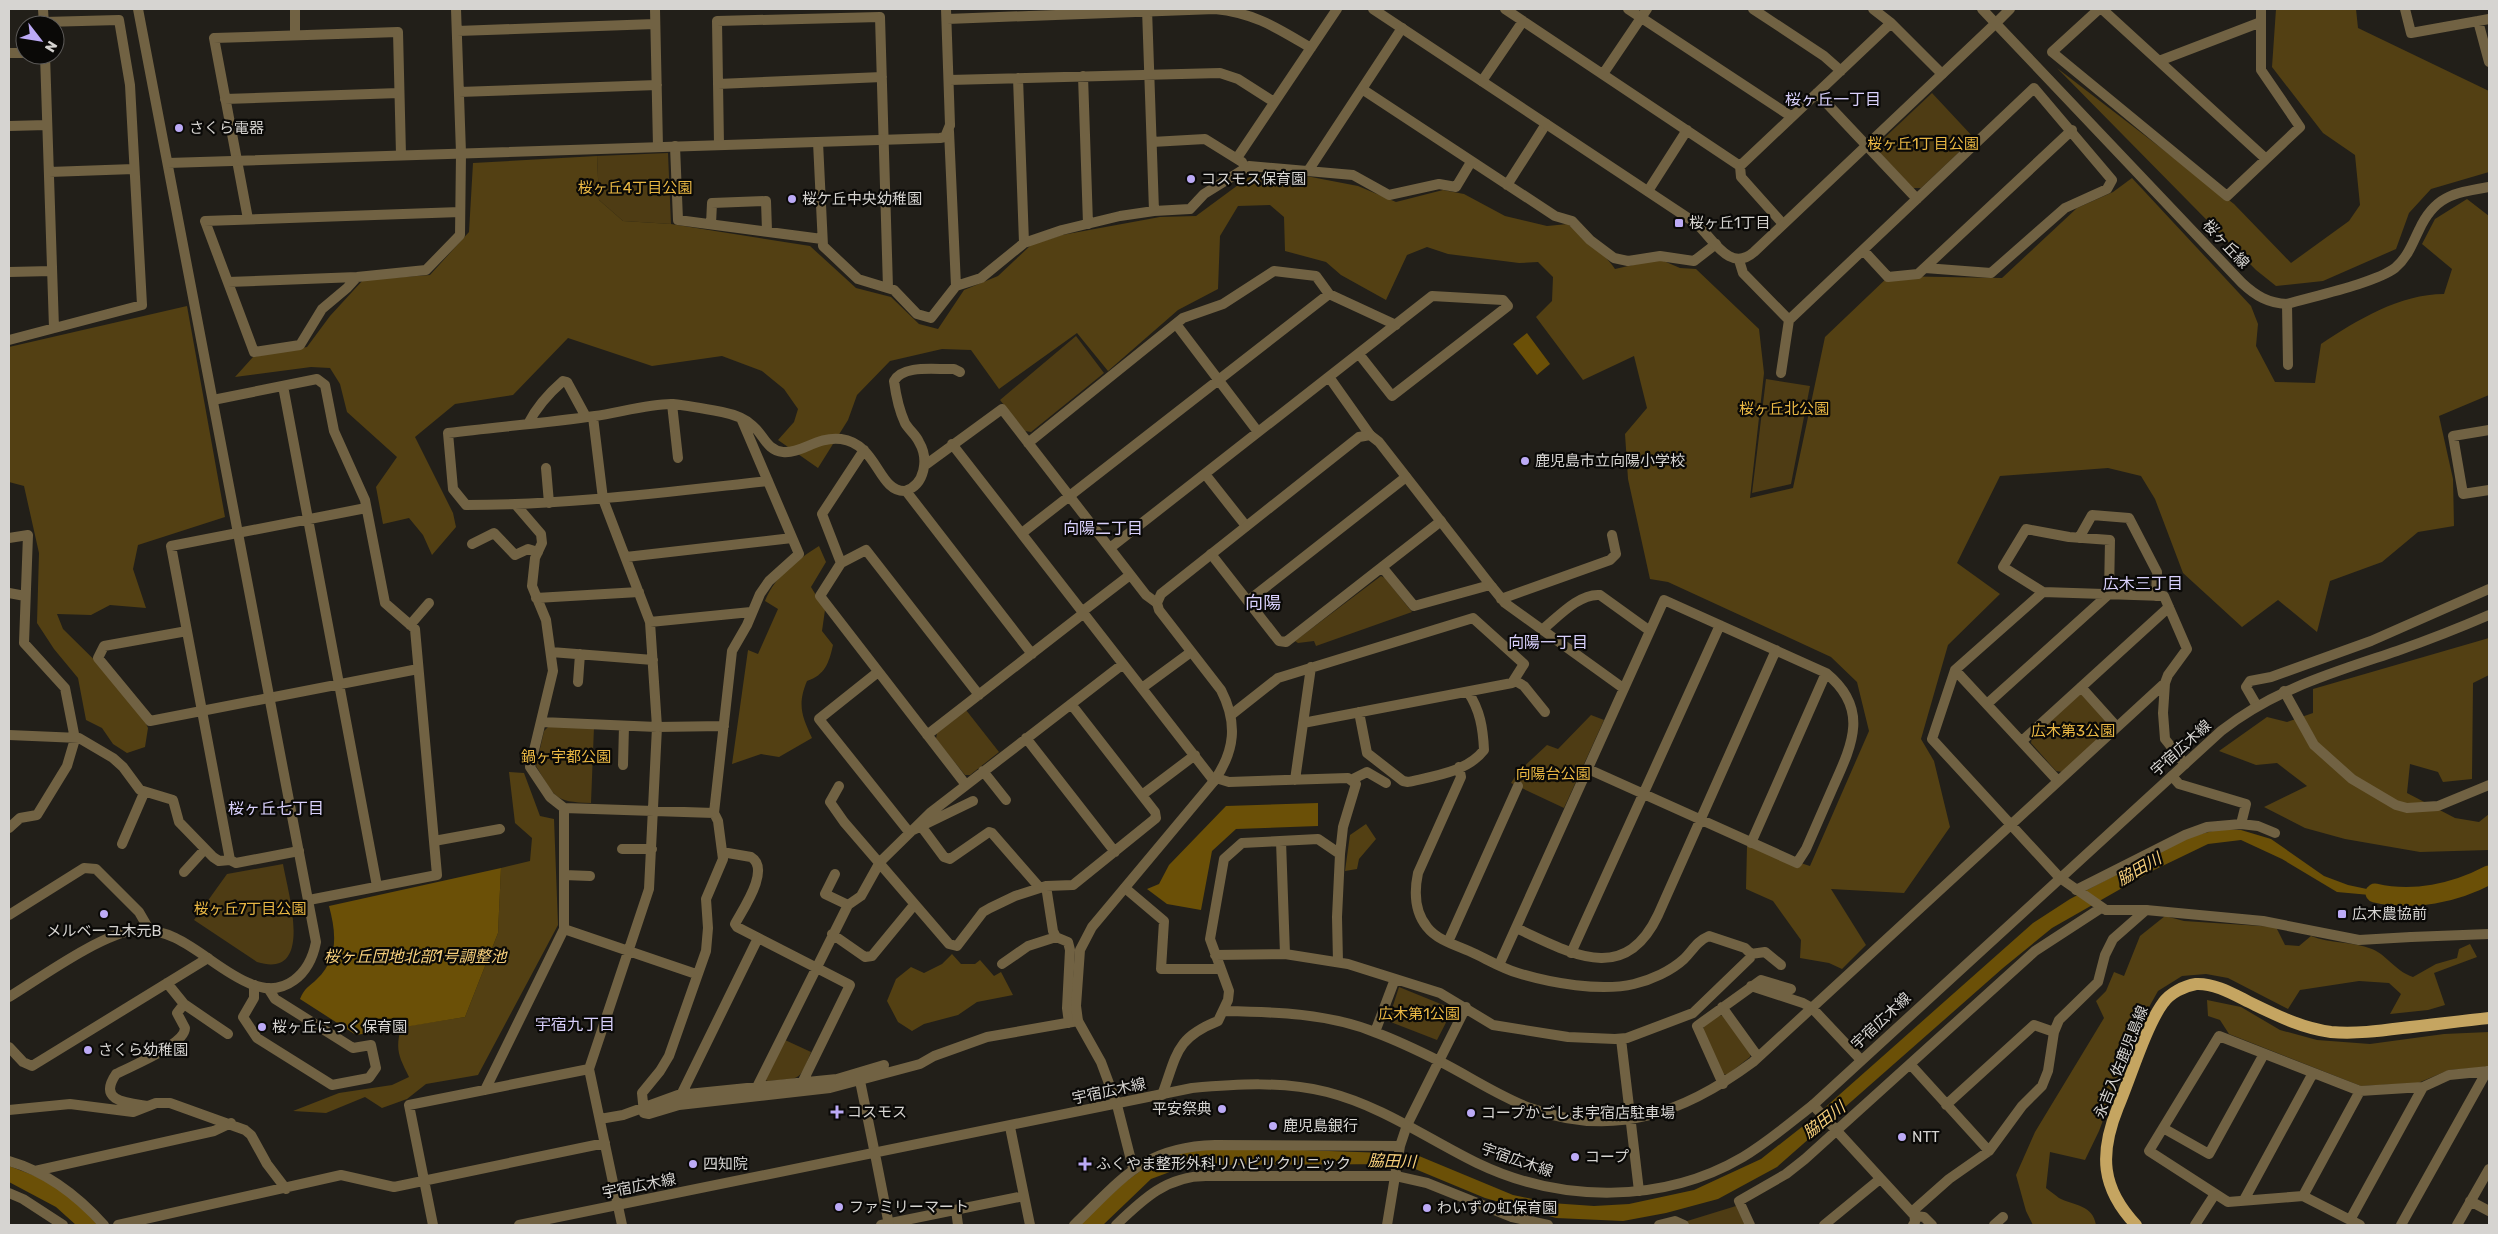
<svg xmlns="http://www.w3.org/2000/svg" width="2498" height="1234" viewBox="0 0 2498 1234" font-family="Rubik,'Noto Sans JP',sans-serif">
<style>
.green{fill:#4e3c14}
.forest{fill:#534013}
.water{fill:#6b5007}
.lines{fill:none;stroke-linecap:round;stroke-linejoin:round}
.river{stroke:#6b5007;stroke-width:19}
.minor{stroke:#716243;stroke-width:10}
.tertiary{stroke:#716243;stroke-width:10}
.primary{stroke:#c5a561;stroke-width:12}
.poi-dot{fill:#bcaaf6;stroke:#0a0907;stroke-width:2}
.labels{text-anchor:middle;dominant-baseline:central;stroke-width:4.5;stroke-linejoin:round;paint-order:stroke}
.poi-label{font-size:15px;fill:#d6d4d1;stroke:#0a0907;text-anchor:start}
.park-label{font-size:15px;fill:#eab844;stroke:#0a0907}
.street-label{font-size:15px;fill:#d6d4d1;stroke:#0a0907}
.neighbourhood-label{font-size:16px;fill:#d9d0fc;stroke:#0a0907}
.water-label{font-size:16px;font-style:italic;fill:#f7cf7b;stroke:#0a0907}
.quarter-label{font-size:18px;fill:#d9d0fc;stroke:#0a0907}
</style>
<rect width="100%" height="100%" fill="#221f19"/>
<path class="green" d="M1932 93 1974 138 1921 188H1913L1878 151 1880 142Z
M668 153 671 224 623 221 599 200 597 156Z
M1076 336 1104 373 1031 432 1025 431 1000 400Z
M1766 379 1810 386 1791 484 1752 493Z
M1381 576 1385 578 1412 612 1316 646 1314 641 1298 643 1295 641Z
M2078 694 2085 695 2110 723V728L2062 772 2056 771 2031 743 2032 737Z
M966 710 999 752 970 775H965L936 739 937 733Z
M1591 715 1604 720 1564 808 1511 783 1518 772 1547 745 1558 749Z
M548 727H594L591 803C553 802 555 797 536 766L544 731Z
M283 864C288 893 315 980 257 962L194 920 227 874Z
M1399 987 1453 1009 1437 1040 1388 1021Z
M1719 1015 1724 1016 1750 1053V1057L1727 1075 1723 1074 1703 1030 1704 1025Z
M785 1040 811 1052C799 1083 800 1078 768 1081L765 1080Z
M1736 1206 1745 1225H1686L1684 1222Z"/>
<path class="forest" d="M2276 9H2356L2358 28 2489 91V172L2431 189 2409 213 2396 249 2323 281 2276 286 2256 270 2057 68 2234 204 2291 263 2349 221 2360 205 2355 155 2323 133 2272 67Z
M597 156 599 200 623 221 671 224 810 246 856 288 891 297 919 324 938 329 964 290 998 276 1031 245 1062 235 1160 217 1196 216 1253 174 1306 176 1358 186 1396 202 1443 190 1464 194 1505 216 1547 226 1568 224C1583 239 1603 251 1615 269L1659 259 1680 268 1696 269 1759 329 1764 373 1750 498 1793 488 1825 337 1889 276 2002 278 2077 208 2113 192 2132 178 2251 306 2258 324 2256 346 2275 382 2315 383 2321 344C2357 320 2400 294 2444 294L2452 269 2422 244 2435 219 2467 199 2489 216V395L2439 416 2453 479 2454 526 2418 532 2382 562 2330 581 2317 632 2278 600 2242 627 2183 573 2155 499 2141 476 2108 468 2000 476 1957 563 2000 594 1948 645 1921 739 1934 761 1950 827 1904 893 1831 889 1866 945 1842 969 1829 963 1800 958 1801 940 1773 901 1746 889 1747 846 1810 866 1869 731 1857 682 1831 657 1668 582 1650 579 1628 479 1625 434 1647 408 1634 356 1583 380 1536 317 1552 301 1553 277 1538 262 1519 263 1448 254 1427 247 1407 255 1386 300 1341 275 1326 262 1285 251 1284 217 1270 205 1238 206 1220 236 1218 289 1178 310 1108 371 1077 333 999 389 971 350 942 349 890 361 857 395 848 420 818 468 778 440 794 422 798 409 784 389 762 371 722 356 652 366 568 338 513 395 455 404 415 437 453 513 456 527 432 555 423 535 409 518 383 524 376 487 397 457 347 412 340 384 330 368 311 367 235 377 253 357 307 347 330 316 363 280 430 275 469 232 473 163Z
M187 306 225 517 138 545 133 569 146 608 110 605 91 615 57 614 63 629 135 700 148 728 145 747 127 753 113 744 102 728 86 720 78 678 54 649 37 623 39 553 24 486 9 482V347Z
M819 546 826 562 811 587 825 610 822 631 833 645C829 663 825 675 807 681 797 705 802 716 812 738L779 757 761 754 732 764 748 650 758 654 778 609 765 601C776 574 796 561 819 546Z
M2489 638V675L2473 683 2472 779 2443 782 2438 772 2410 764 2407 793 2455 818 2479 822 2489 814V850L2420 852 2345 839 2305 828 2264 807 2307 786 2277 763 2256 765 2219 751 2267 717 2287 722 2313 713V689Z
M509 772 524 773 540 816 554 819 558 925 478 1075 426 1084 407 1099 382 1108 365 1097 326 1113 293 1111 339 1093 392 1085 409 1077C399 1056 395 1051 401 1027L465 1017 498 933 501 868 530 861 532 838 515 823Z
M1366 824 1376 839 1359 859 1357 869 1345 871 1350 835Z
M2165 916 2184 921 2276 927 2285 945 2299 946 2311 936C2330 944 2352 941 2372 949 2387 955 2395 971 2413 977L2436 964 2457 958 2459 949 2470 944 2477 957 2434 973 2445 1005 2428 1010 2390 1014 2401 994 2389 983 2359 981 2300 990 2288 1009 2228 978 2206 974 2182 976 2158 991 2139 1025 2099 1131 2085 1160 2050 1152 2046 1188C2050 1191 2055 1195 2059 1198 2075 1206 2093 1205 2096 1225H2033L2026 1211 2016 1175 2035 1132 2104 1018 2096 1001 2106 991 2114 972 2124 976 2140 936Z
M952 954 961 964H975L980 960 994 976 1001 972 1013 995 977 1002 958 1015 924 1024 912 1031 898 1022 887 1001 896 979 911 967 924 973 942 964Z
M2207 1000 2241 1007 2280 1030 2317 1040 2370 1044 2444 1034 2489 1032V1067L2449 1070 2418 1083 2361 1086 2229 1034 2220 1020 2208 1016Z"/>
<path class="water" d="M1527 333 1550 364 1537 375 1513 344Z
M1318 803V826L1236 829 1212 851 1201 910 1167 904 1147 889 1159 884 1169 865 1226 806Z
M2220 829 2241 830 2271 839 2324 876 2348 885 2414 899 2337 892 2282 859 2241 840 2208 844 2152 871 2052 928 2003 968 1777 1167 1718 1199 1666 1213 1623 1221 1556 1218 1485 1198 1403 1164 1224 1165 1183 1167 1151 1179 1103 1225H1079L1125 1182 1160 1157 1184 1150H1301L1386 1153 1419 1156 1513 1195 1551 1203 1594 1206 1629 1204 1694 1190 1761 1159 1812 1119 2033 923 2070 899 2186 838Z
M501 868 498 933 465 1017 356 1035 300 999C305 987 309 987 317 979 339 958 336 932 329 906Z
M9 1166 38 1177 70 1195 98 1225H76L56 1207 9 1182Z"/>
<g class="lines">
<path class="river" d="M2375 893C2413 902 2455 893 2489 875"/>
<path class="minor" d="M43 9 44 25
M295 9V35
M655 9 658 147
M946 9 950 125
M1147 9 1154 211
M1505 9 1740 166 1891 23 1873 9
M1628 9 1792 117
M1753 9 1824 56 1841 71
M2099 9 2052 52 2227 196 2300 127 2261 70V9
M2102 9 2266 159
M2405 9 2411 33 2478 21
M947 19 1215 9C1255 13 1277 28 1311 48
M2489 19 2478 21 2489 62
M1891 23 1942 74
M1996 23 2010 9
M457 31 655 24
M9 53H25
M45 55 54 328
M2159 61 2261 22
M1603 74 1647 9
M1083 76 1088 224
M1018 78 1024 243
M949 80 1220 73 1238 79 1274 102
M1482 81 1523 21
M718 84 882 77
M1362 89 1555 216 1572 221 1590 240 1614 258 1628 261 1660 256 1694 261 1716 244
M459 92 657 85
M1817 93 1917 199
M225 99 399 93
M9 126 47 125
M949 131 956 286
M818 142 823 246 858 279 894 290 917 314 931 318 956 286 981 278 1024 243 1062 230 1120 216 1154 211 1190 209 1204 194 1249 166 1353 175 1389 195 1439 184 1456 187 1471 162
M1152 142 1205 139 1242 162
M719 145 717 21 880 17 888 288
M675 146 678 220 822 239
M1237 158 1337 9
M1740 166 1741 177 1783 224
M1308 171 1402 28
M49 172 134 169
M1507 185 1546 124
M1648 191 1687 130
M248 219 214 38 398 32 401 155
M711 224 712 203 766 201 767 231
M1863 250 1888 277 1918 274 2072 130
M1739 260 1743 273 1789 320
M9 272 52 271
M357 277 347 288 322 309 300 345 254 352 205 221 460 212
M228 282 357 277 426 270 460 235 461 153 456 9
M2287 304 2288 365
M1176 324 1258 432
M9 340 142 305 130 85 119 20 44 22
M1781 373 1789 320 2034 88 2112 180 2107 189 2065 208 1991 273 1925 268
M1329 377 1370 435
M283 386 377 886
M213 400 317 379 325 385 334 431 365 500 385 603 415 629 437 875 309 900
M672 404 678 458
M593 417 603 499 650 622 657 727 649 889 589 1069 622 1225
M741 418 799 554 769 581 760 594 747 625 732 651 714 813 718 821 723 859 706 899 708 928 706 951 669 1056 660 1071 642 1093 644 1113 649 1114 679 1105 830 1088 920 1064 934 1056 987 1037 1078 1021
M528 424C537 406 548 394 563 381L567 382 586 417
M2489 430 2453 436 2463 494 2489 490
M1028 443 1183 318 1223 304 1274 271 1316 276 1329 294 1396 325
M952 444 1214 781
M924 466 1002 409 1146 595 1157 603
M546 468 549 503
M1205 474 1246 526
M768 481C667 492 567 505 466 505L453 489 448 433C497 427 546 423 595 416 617 413 653 403 673 404 690 406 706 409 722 412 732 414 745 418 753 426 764 435 766 450 783 452 801 454 817 436 841 439 878 444 878 492 905 491 925 485 929 459 919 442 916 435 909 430 905 423 899 410 896 396 894 381 903 364 937 370 954 369L960 372
M906 491 1032 654
M1022 533 1329 294
M9 538 28 535 24 643 65 688 75 739 67 766 37 815 20 818 9 828
M2079 538 2092 515 2129 518 2157 572 2156 596
M472 544 494 533 515 555 528 549 538 552
M1110 548 1432 296 1503 300 1508 306 1392 396 1359 354
M1211 554 1279 641 1286 642 1441 521
M626 557 792 538
M841 563 822 514 864 450
M1382 567 1414 606 1490 585
M1492 587 1505 603 1623 688
M9 593 25 596
M536 598 639 592
M1501 599 1610 560 1616 554 1612 535
M1248 601 1406 477
M1083 611 1130 575
M650 622 751 612
M410 625 429 603
M1542 630C1557 618 1579 593 1600 595L1650 631
M187 631 104 646 98 658 150 721 418 669
M551 652 653 660
M1955 670 2058 781
M878 672 819 719 909 832 973 801
M1514 680 1524 686 1545 712
M578 682 580 654
M2081 687 2117 727
M1142 688 1191 652
M2284 691 2314 745 2352 779 2396 805 2407 808 2438 806 2489 785
M1987 704 2109 594 2110 540 2069 537 2026 529 2003 567 2043 592
M2257 706 2246 687 2250 681 2271 677 2371 641 2489 589
M1359 712 1367 753 1403 781 1408 782C1434 776 1467 772 1484 750 1483 728 1480 710 1468 692
M1231 715 1278 678 1473 618 1524 664 1512 683 1303 723
M541 722 657 727 724 726
M9 735 79 738 113 758 123 767 140 790 173 800 179 822 213 857 219 861 230 860
M927 735 1084 613
M1026 738 1115 852
M2022 741 2169 607
M623 765 624 726
M983 771 1006 800
M2172 776 2179 784 2246 804 2241 824
M1216 778 1229 782 1348 778 1356 784 1343 827 1340 854
M1295 780 1311 667
M1351 780 1367 772 1386 783
M966 785 820 596 841 563 866 550 979 695
M839 786 830 802 844 822 949 944 957 946 983 912 990 908 1015 896 1046 886 1073 885 1156 818 1155 812 1071 704
M1142 795 1195 755
M564 808 714 813
M921 826 944 857 950 859 989 832 992 833 1040 888
M434 841 500 829
M1281 841 1285 954
M1751 843 1826 673
M122 844 144 793
M622 849H652
M299 851 236 863 230 860 171 546 366 508
M722 852 751 857C771 869 743 909 735 924L737 927 850 985 802 1083
M184 872 205 849
M835 874 825 894 848 905
M564 875 590 876
M1046 886 1053 931 1056 937 1068 942 1070 950 1067 1008 1069 1023
M1125 888 1164 921 1161 969H1221
M2076 890 2185 835 2207 827 2241 824 2258 826 2275 833
M2106 910 2060 878 1932 739 1955 670 2043 592 2164 596 2187 649 2168 675 2165 683 2163 713 2165 739 2185 764
M9 915 84 868 96 869 139 912 150 931
M1516 928C1569 952 1624 987 1658 915L1776 650
M564 929 696 974
M832 934 865 957 872 956 914 905
M2411 937 2489 934
M1448 942 1518 786
M1571 953 1720 625
M1751 954 1765 952 1781 965
M1215 955 1285 954 1348 964 1440 993 1493 1025 1568 1037 1615 1039 1627 1038 1693 1013 1750 958 1751 954 1745 948 1709 936C1697 941 1693 950 1684 959 1671 971 1651 980 1634 984 1601 992 1550 983 1518 973 1501 968 1485 958 1469 951 1455 945 1437 940 1427 927 1414 911 1414 892 1418 873L1461 777 1459 767
M1002 964 1028 946 1056 937
M1499 965 1664 600 1826 673C1869 708 1853 743 1834 785 1825 806 1815 828 1806 849L1797 863 1588 769
M167 983 184 1004 228 1034
M254 985V998L243 1017 257 1038 332 1085 369 1078 376 1068 371 1045 353 1048 275 999 268 988
M1751 986 1803 1003 1812 1008 1861 1060
M1722 1007 1758 1057
M1224 1011C1275 1012 1328 1013 1377 1033 1398 1041 1419 1051 1439 1061 1469 1076 1498 1096 1530 1108 1614 1139 1684 1113 1753 1062L2165 683
M1375 1032 1395 979
M1621 1039 1639 1191
M9 1047 23 1062 32 1066 208 958
M1910 1064 1989 1151
M860 1081 875 1154
M1723 1084 1697 1026 1761 980 1791 989
M757 1087 848 905 861 896 880 862 930 813 1123 664
M485 1090 564 929V808L550 797 530 767 553 671 546 620 532 586 535 558 542 543 541 534 516 505
M681 1095 758 938
M1162 1095C1177 1055 1175 1038 1218 1021L1228 1000 1229 991 1210 939 1224 859 1242 843 1318 839 1340 854 1337 917 1338 962
M1117 1105 1133 1168
M1813 1105 1915 1216 1924 1217 1932 1225
M1946 1105 2034 1025 2054 1032
M148 1106C128 1103 97 1102 116 1074 131 1066 185 1045 185 1028L177 1013 184 1004
M9 1110 70 1104 133 1112 156 1103H170L245 1130 251 1135 267 1164 286 1189
M600 1119 623 1115 678 1095 837 1079 884 1065
M1010 1127 1030 1225
M2163 1128 2209 1154 2264 1054
M9 1161C47 1172 78 1196 104 1225
M35 1171 214 1131 231 1123
M9 1193 23 1199 63 1225
M2303 1196 2360 1091
M2244 1200 2313 1073
M2470 1201 2489 1211
M956 1210 958 1225
M2350 1220 2423 1087
M118 1225 341 1175 394 1187 605 1143
M433 1225 409 1105 589 1069
M881 1225 1024 1196
M1074 1225C1122 1179 1143 1147 1215 1145L1400 1146
M1116 1225C1143 1199 1167 1176 1206 1176H1396L1427 1183 1512 1217 1548 1225
M1387 1225 1400 1146 1407 1125 1466 1007
M1659 1225 1675 1221 1684 1225
M1750 1225 1739 1201 1786 1174 1805 1159 2035 951 2101 908
M1824 1225 1880 1179
M1913 1225 1915 1222 1914 1210 1949 1179 1989 1151 2022 1106 2042 1086 2048 1071 2054 1032 2059 1020 2098 982 2105 955 2113 939 2146 910
M1994 1225 2003 1217
M2195 1225 2215 1194
M2360 1225 2303 1196 2228 1202 2149 1151 2219 1036 2360 1091 2423 1087 2449 1075 2489 1071
M2401 1225 2487 1071
M2457 1225 2489 1169"/>
<path class="tertiary" d="M1373 9 1697 224C1714 240 1730 273 1754 252L1996 23
M1982 9 2242 283C2256 296 2268 303 2287 304 2314 296 2375 283 2395 268 2408 257 2412 244 2419 230 2435 195 2455 193 2489 187
M168 163 940 138 945 137 950 125
M2106 910H2146L2263 921 2359 940 2411 937
M9 997C40 978 102 933 136 930 181 926 212 969 251 984 285 998 310 974 316 942L138 9
M1117 1105 1101 1062 1078 1021 1076 1006 1080 950 1092 927 1214 781C1235 751 1238 723 1221 690L1159 610 1157 603 1161 594 1359 437 1370 435 1379 442 1492 587
M875 1154 889 1225
M519 1225 1192 1088C1238 1084 1282 1081 1327 1092 1382 1106 1428 1139 1477 1163 1560 1203 1663 1204 1743 1157 1768 1142 1790 1123 1813 1105L2221 731C2275 689 2332 673 2397 651 2428 640 2459 628 2489 615"/>
<path class="primary" d="M2136 1225C2101 1188 2099 1154 2118 1107 2130 1079 2146 1026 2163 1003 2170 993 2184 986 2196 984 2214 983 2233 994 2249 1002 2276 1015 2301 1028 2331 1032 2355 1034 2379 1031 2402 1028 2431 1025 2460 1021 2489 1018"/>
</g>
<g class="poi-dot">
<circle cx="179" cy="128" r="5"/>
<circle cx="1191" cy="179" r="5"/>
<circle cx="792" cy="199" r="5"/>
<rect x="1674" y="218" width="10" height="10" rx="2.5"/>
<circle cx="1525" cy="461" r="5"/>
<circle cx="104" cy="914" r="5"/>
<rect x="2337" y="909" width="10" height="10" rx="2.5"/>
<circle cx="262" cy="1027" r="5"/>
<circle cx="88" cy="1050" r="5"/>
<circle cx="1222" cy="1109" r="5"/>
<path d="M834.5 1104.5h5v5h5v5h-5v5h-5v-5h-5v-5h5z"/>
<circle cx="1471" cy="1113" r="5"/>
<circle cx="1273" cy="1126" r="5"/>
<circle cx="1902" cy="1137" r="5"/>
<circle cx="1575" cy="1157" r="5"/>
<circle cx="693" cy="1164" r="5"/>
<path d="M1082.5 1156.5h5v5h5v5h-5v5h-5v-5h-5v-5h5z"/>
<circle cx="839" cy="1207" r="5"/>
<circle cx="1427" cy="1208" r="5"/>
</g>
<g class="labels">
<g class="poi-label">
<text x="189" y="128">さくら電器</text>
<text x="1201" y="179">コスモス保育園</text>
<text x="802" y="199">桜ケ丘中央幼稚園</text>
<text x="1689" y="223">桜ヶ丘1丁目</text>
<text x="1535" y="461">鹿児島市立向陽小学校</text>
<text x="2352" y="914">広木農協前</text>
<text x="104" y="931" text-anchor="middle">メルベーユ木元B</text>
<text x="272" y="1027">桜ヶ丘にっく保育園</text>
<text x="98" y="1050">さくら幼稚園</text>
<text x="1212" y="1109" text-anchor="end">平安祭典</text>
<text x="847" y="1112">コスモス</text>
<text x="1481" y="1113">コープかごしま宇宿店駐車場</text>
<text x="1283" y="1126">鹿児島銀行</text>
<text x="1912" y="1137">NTT</text>
<text x="1585" y="1157">コープ</text>
<text x="703" y="1164">四知院</text>
<text x="1096" y="1164">ふくやま整形外科リハビリクリニック</text>
<text x="849" y="1207">ファミリーマート</text>
<text x="1437" y="1208">わいずの虹保育園</text>
</g>
<g class="park-label">
<text x="1923" y="144">桜ヶ丘1丁目公園</text>
<text x="635" y="188">桜ヶ丘4丁目公園</text>
<text x="1784" y="409">桜ヶ丘北公園</text>
<text x="2073" y="731">広木第3公園</text>
<text x="566" y="757">鍋ヶ宇都公園</text>
<text x="1553" y="774">向陽台公園</text>
<text x="250" y="909">桜ヶ丘7丁目公園</text>
<text x="1419" y="1014">広木第1公園</text>
</g>
<g class="street-label">
<text transform="translate(2226 244) rotate(47)">桜ヶ丘線</text>
<text transform="translate(2181 748) rotate(-42)">宇宿広木線</text>
<text transform="translate(1881 1021) rotate(-43)">宇宿広木線</text>
<text transform="translate(2121 1062) rotate(-68)">永吉入佐鹿児島線</text>
<text transform="translate(1109 1091) rotate(-12)">宇宿広木線</text>
<text transform="translate(1517 1160) rotate(19)">宇宿広木線</text>
<text transform="translate(639 1186) rotate(-11)">宇宿広木線</text>
</g>
<g class="neighbourhood-label">
<text x="1833" y="99">桜ヶ丘一丁目</text>
<text x="1103" y="528">向陽二丁目</text>
<text x="2143" y="583">広木三丁目</text>
<text x="1548" y="642">向陽一丁目</text>
<text x="276" y="808">桜ヶ丘七丁目</text>
<text x="575" y="1024">宇宿九丁目</text>
</g>
<g class="water-label">
<text transform="translate(2139 869) rotate(-30)">脇田川</text>
<text x="415" y="956">桜ヶ丘団地北部1号調整池</text>
<text transform="translate(1824 1120) rotate(-38)">脇田川</text>
<text transform="translate(1392 1161) rotate(2)">脇田川</text>
</g>
<g class="quarter-label">
<text x="1263" y="603">向陽</text>
</g>
</g>
<rect width="2498" height="1234" fill="none" stroke="#d6d4d1" stroke-width="20"/>
<g transform="translate(40 40) rotate(121)"><circle r="24" fill="#0a0907" stroke="#5c5a58"/>
<path d="M0-4L9 19L0 12L-9 19Z" fill="#bcaaf6"/>
<text y="-8" font-size="14" font-weight="bold" text-anchor="middle" fill="#d6d4d1">N</text>
</g>
</svg>
